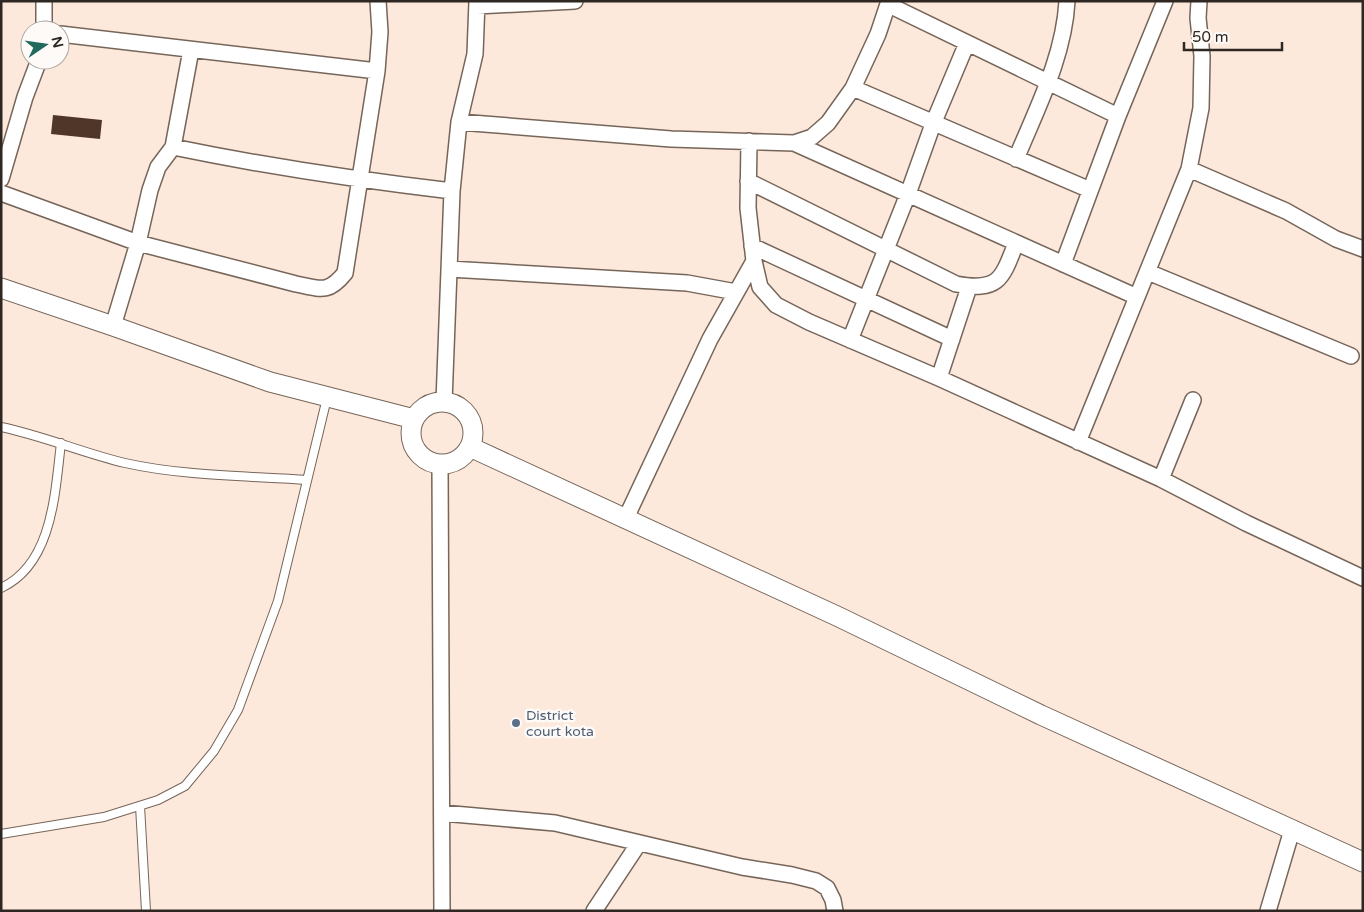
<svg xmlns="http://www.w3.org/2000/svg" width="1364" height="912" viewBox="0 0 1364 912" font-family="'Varela Round',sans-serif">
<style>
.building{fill:#4f3629}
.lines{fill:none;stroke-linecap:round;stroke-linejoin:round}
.service-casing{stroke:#766559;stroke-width:10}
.minor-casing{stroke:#766559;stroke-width:18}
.tertiary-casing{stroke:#766559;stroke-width:21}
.service{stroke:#fff;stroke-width:8}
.minor{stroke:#fff;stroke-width:15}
.tertiary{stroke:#fff;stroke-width:19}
.service-dot{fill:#5c6f8a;stroke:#fefaf7;stroke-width:2}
.labels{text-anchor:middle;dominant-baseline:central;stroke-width:5;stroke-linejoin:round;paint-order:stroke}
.service-label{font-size:14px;fill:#4e5e75;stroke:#fefaf7;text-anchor:start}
</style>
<rect width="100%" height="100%" fill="#fde9db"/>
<path class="building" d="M53 115 102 120 100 139 51 134Z"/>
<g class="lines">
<defs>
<path id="service" d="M1 427C44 436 83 453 125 463 183 476 248 476 307 480
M1 588C53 564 55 492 61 443
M140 806 146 911
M1 834 104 817 158 800 185 786 214 751 238 710 278 601 327 398"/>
<path id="minor" d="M44 1V30
M889 5 1118 116
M477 6 575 1
M60 34 377 71
M853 88 1090 190
M459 122 671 139 794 143 812 137 828 123 853 88 878 34 889 1
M749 141 748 208 754 261 760 287 776 305 809 322 939 378 1161 479 1246 523 1363 578
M794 143 1137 297
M173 147C265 166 358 180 452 191
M1016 159C1037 108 1064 57 1067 1
M1189 169 1286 211 1336 239 1363 249
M1 179 25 97 39 60
M748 181 956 284C999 292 1002 279 1016 243
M1 193 138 243 296 284C321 289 328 294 345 273L377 71 380 32 378 1
M752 246 952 339
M1063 264 1118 116 1165 1
M449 269 687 283 736 292
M1148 272 1351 356
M113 326 138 243 150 190 158 167 173 147 191 50
M850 340 908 194 933 124 967 43
M939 378 969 287
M444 402 452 191 459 122 475 54 477 1
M1078 442 1189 169 1201 108 1202 56 1198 18 1199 1
M440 464 442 911
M1161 479 1193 400
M626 518 710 339 754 261
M442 813 555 823 742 867 792 875 816 881 827 888 833 900 835 911
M594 911 639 843
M1268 911 1292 830"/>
<path id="tertiary" d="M1 288 113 326 270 382 414 419
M411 433a31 31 0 1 1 62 0a31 31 0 1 1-62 0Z
M470 447 839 617 1041 715 1363 862"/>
</defs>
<use href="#service" class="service-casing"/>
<use href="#minor" class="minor-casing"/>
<use href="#tertiary" class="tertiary-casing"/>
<use href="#service" class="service"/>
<use href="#minor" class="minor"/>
<use href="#tertiary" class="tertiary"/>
</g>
<circle class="service-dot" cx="516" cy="723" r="5"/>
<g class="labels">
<g class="service-label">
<text x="526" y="715">District<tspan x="526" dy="16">court kota</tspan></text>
</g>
</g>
<rect width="1364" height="912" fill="none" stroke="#2e2722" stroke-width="5"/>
<g transform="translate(45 45) rotate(77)"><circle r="24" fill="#fefaf7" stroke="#aba6a2"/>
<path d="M0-4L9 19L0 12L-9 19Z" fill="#21685d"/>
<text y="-8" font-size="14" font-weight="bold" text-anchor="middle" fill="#2e2722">N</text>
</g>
<path d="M1184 42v8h98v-8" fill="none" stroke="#2e2722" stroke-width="2.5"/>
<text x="1192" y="42" font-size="15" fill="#2e2722" stroke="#fefaf7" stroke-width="4" paint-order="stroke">50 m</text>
</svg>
